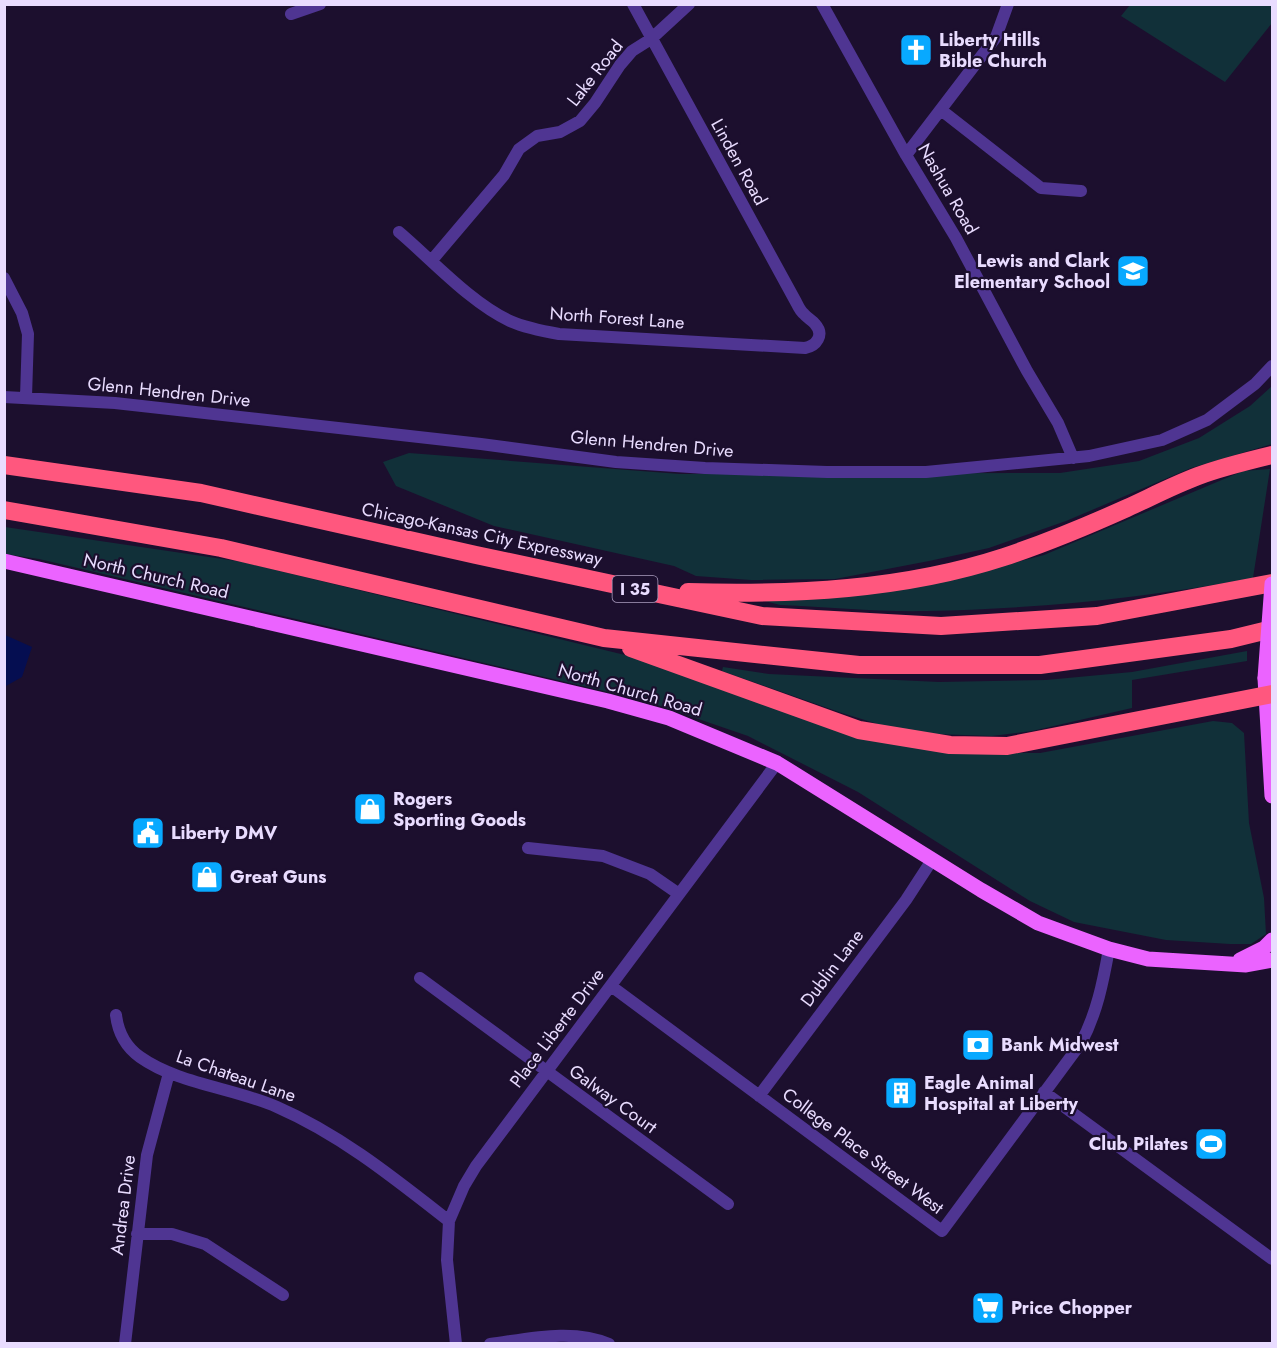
<svg xmlns="http://www.w3.org/2000/svg" width="1277" height="1348" viewBox="0 0 1277 1348" font-family="Jost,sans-serif">
<style>
.green{fill:#113039}
.water{fill:#050e51}
.lines{fill:none;stroke-linecap:round;stroke-linejoin:round}
.minor{stroke:#4f3592;stroke-width:12}
.major{stroke:#eb63ff;stroke-width:15}
.highway{stroke:#ff577e;stroke-width:18}
.major-bridge{stroke:#eb63ff;stroke-width:15}
.labels{text-anchor:middle;dominant-baseline:central;stroke-width:4.5;stroke-linejoin:round;paint-order:stroke}
.shield{fill:#1c0f2e;stroke:#ac9ec0;stroke-width:1.5}
.shield-label{font-size:16px;font-weight:bold;fill:#e9dcff}
.poi-label{font-size:18px;font-weight:bold;fill:#e9dcff;stroke:#1c0f2e;text-anchor:start}
.street-label{font-size:18px;fill:#e9dcff;stroke:#1c0f2e}
</style>
<rect width="100%" height="100%" fill="#1c0f2e"/>
<path class="green" d="M1130 5H1272V23L1225 82 1121 16Z
M1272 386V444L1191 468 1066 521 989 548 929 561 835 579 751 580 696 576 674 566 494 526 396 486 383 462 409 453 680 474 1060 473 1139 461 1199 438 1250 406Z
M1270 469 1253 578C1146 598 1036 609 926 611 878 612 829 607 780 605L761 600 952 579 1044 555 1243 471Z
M5 527 243 562 629 656 957 753H1040L1213 721 1232 723 1244 733 1249 823 1264 898 1266 934 1251 944H1230L1166 940 1074 922 1030 901 858 792 748 736 643 700 39 559 5 554Z
M1247 651V661L1132 680V708L1032 731 992 736 907 733 842 713 722 671 723 667 769 674 939 682 1046 680 1132 672Z"/>
<path class="water" d="M5 635 32 647 22 677 6 686Z"/>
<g class="lines">
<path class="minor" d="M822 4 906 155 956 238 1027 371 1058 423 1073 458
M291 14 320 4
M941 110 1041 188 1081 191
M906 155 996 37 1008 4
M399 232C432 260 471 303 510 321 526 328 542 331 559 334L805 348C816 346 825 335 815 324 812 320 807 318 804 314 800 311 798 306 796 302L633 4
M432 260 504 175 519 149 537 136 560 132 580 121 595 103 620 65 632 51 651 39 689 4
M4 278 22 313 28 334 26 397
M4 397 115 403 481 444 616 462 705 468 827 472H926L1089 456 1162 440 1207 420 1255 384 1272 366
M528 848 603 856 650 874 679 894
M420 978 728 1204
M611 986 942 1231 1081 1043C1097 1013 1103 982 1109 949
M116 1015C118 1032 126 1047 140 1057 178 1084 234 1088 277 1107 341 1135 394 1178 449 1221
M1044 1092 1272 1259
M759 1096 906 900 932 860
M137 1234H172L205 1244 283 1295
M125 1344 147 1155 169 1073
M456 1344 447 1260 449 1221 464 1186 476 1166 777 763
M490 1344C528 1339 573 1328 609 1344"/>
<path class="major" d="M4 561 608 701 669 718 777 763 981 890 1038 923 1109 949 1148 959 1246 965 1272 960
M1265 678 1272 796
M1240 960 1264 948 1272 940"/>
<path class="highway" d="M4 465 201 493 476 555 762 616 941 626 1097 616 1272 583
M4 510 221 548 604 638 859 665H1040L1231 639 1272 629
M688 592C794 595 903 590 1004 557 1046 543 1087 526 1127 508 1151 497 1174 485 1198 476 1222 467 1247 461 1272 455
M631 648 859 730 950 745 1007 746 1272 694"/>
<path class="major-bridge" d="M1265 678 1272 584"/>
</g>
<defs>
<symbol id="church-square" viewBox="-11 -11 22 22"><rect x="-9" y="-9" width="18" height="18" rx="4" fill="#08a9ff" stroke="#1c0f2e"/><path d="M-1.2-6h2.4v3.5h3.3v2.4h-3.3V6h-2.4V-.1h-3.3v-2.4h3.3Z" fill="#fff"/></symbol>
<symbol id="school-square" viewBox="-11 -11 22 22"><rect x="-9" y="-9" width="18" height="18" rx="4" fill="#08a9ff" stroke="#1c0f2e"/><path d="M0-5L7-2L0 1L-7-2ZM-4 1L0 2.5L4 1V4Q0 6-4 4Z" fill="#fff"/></symbol>
<symbol id="shop-square" viewBox="-11 -11 22 22"><rect x="-9" y="-9" width="18" height="18" rx="4" fill="#08a9ff" stroke="#1c0f2e"/><path d="M-5-2.5h2.3a2.7 3.5 0 0 1 5.4 0H5L5.5 6h-11ZM-1.5-2.5h3a1.5 2.3 0 0 0-3 0Z" fill="#fff"/></symbol>
<symbol id="civic-square" viewBox="-11 -11 22 22"><rect x="-9" y="-9" width="18" height="18" rx="4" fill="#08a9ff" stroke="#1c0f2e"/><path d="M-.6-6.5H3V-4.5H.6V-3L4-1V1h2V6H-6V1h2V-1L-.6-3ZM-1.2 2.5V6h2.4V2.5Z" fill="#fff"/></symbol>
<symbol id="bank-square" viewBox="-11 -11 22 22"><rect x="-9" y="-9" width="18" height="18" rx="4" fill="#08a9ff" stroke="#1c0f2e"/><path d="M-6-4H6V4H-6ZM0-2.3a2.3 2.3 0 1 0 0 4.6a2.3 2.3 0 1 0 0-4.6Z" fill="#fff"/></symbol>
<symbol id="building-square" viewBox="-11 -11 22 22"><rect x="-9" y="-9" width="18" height="18" rx="4" fill="#08a9ff" stroke="#1c0f2e"/><path d="M-4-6H4V6H1V3H-1V6H-4ZM-2.5-4.3h1.7v1.8h-1.7ZM.8-4.3h1.7v1.8H.8ZM-2.5-1h1.7V.8h-1.7ZM.8-1h1.7V.8H.8Z" fill="#fff"/></symbol>
<symbol id="stadium-square" viewBox="-11 -11 22 22"><rect x="-9" y="-9" width="18" height="18" rx="4" fill="#08a9ff" stroke="#1c0f2e"/><path d="M0-5a6.5 5 0 1 0 0 10a6.5 5 0 1 0 0-10ZM-3.5-1.8h7v3.6h-7Z" fill="#fff"/></symbol>
<symbol id="supermarket-square" viewBox="-11 -11 22 22"><rect x="-9" y="-9" width="18" height="18" rx="4" fill="#08a9ff" stroke="#1c0f2e"/><path d="M-6-5.5h2.5l.6 2H6L4.5 2H-2.5L-4.4-4H-6ZM-1.5 3.2a1.3 1.3 0 1 0 .1 0ZM3 3.2a1.3 1.3 0 1 0 .1 0Z" fill="#fff"/></symbol>
</defs>
<g fill-rule="evenodd">
<use href="#church-square" x="897" y="31" width="38" height="38"/>
<use href="#school-square" x="1114" y="252" width="38" height="38"/>
<use href="#shop-square" x="351" y="790" width="38" height="38"/>
<use href="#civic-square" x="129" y="814" width="38" height="38"/>
<use href="#shop-square" x="188" y="858" width="38" height="38"/>
<use href="#bank-square" x="959" y="1026" width="38" height="38"/>
<use href="#building-square" x="882" y="1074" width="38" height="38"/>
<use href="#stadium-square" x="1192" y="1125" width="38" height="38"/>
<use href="#supermarket-square" x="969" y="1289" width="38" height="38"/>
</g>
<g class="labels">
<rect class="shield" x="612.5" y="576" width="45" height="26" rx="4.5"/>
<g class="shield-label">
<text x="635" y="589">I 35</text>
</g>
<g class="poi-label">
<text x="939" y="40">Liberty Hills<tspan x="939" dy="21">Bible Church</tspan></text>
<text x="1110" y="261" text-anchor="end">Lewis and Clark<tspan x="1110" dy="21">Elementary School</tspan></text>
<text x="393" y="799">Rogers<tspan x="393" dy="21">Sporting Goods</tspan></text>
<text x="171" y="833">Liberty DMV</text>
<text x="230" y="877">Great Guns</text>
<text x="1001" y="1045">Bank Midwest</text>
<text x="924" y="1083">Eagle Animal<tspan x="924" dy="21">Hospital at Liberty</tspan></text>
<text x="1188" y="1144" text-anchor="end">Club Pilates</text>
<text x="1011" y="1308">Price Chopper</text>
</g>
<g class="street-label">
<text transform="translate(595 73) rotate(-52)">Lake Road</text>
<text transform="translate(739 162) rotate(61)">Linden Road</text>
<text transform="translate(948 189) rotate(60)">Nashua Road</text>
<text transform="translate(617 318) rotate(4)">North Forest Lane</text>
<text transform="translate(169 392) rotate(6)">Glenn Hendren Drive</text>
<text transform="translate(652 444) rotate(5)">Glenn Hendren Drive</text>
<text transform="translate(482 534) rotate(12)">Chicago-Kansas City Expressway</text>
<text transform="translate(156 576) rotate(13)">North Church Road</text>
<text transform="translate(630 690) rotate(16)">North Church Road</text>
<text transform="translate(832 968) rotate(-53)">Dublin Lane</text>
<text transform="translate(557 1028) rotate(-53)">Place Liberte Drive</text>
<text transform="translate(236 1076) rotate(19)">La Chateau Lane</text>
<text transform="translate(613 1099) rotate(36)">Galway Court</text>
<text transform="translate(863 1151) rotate(37)">College Place Street West</text>
<text transform="translate(123 1205) rotate(-83)">Andrea Drive</text>
</g>
</g>
<rect width="1277" height="1348" fill="none" stroke="#e9dcff" stroke-width="12"/>
</svg>
